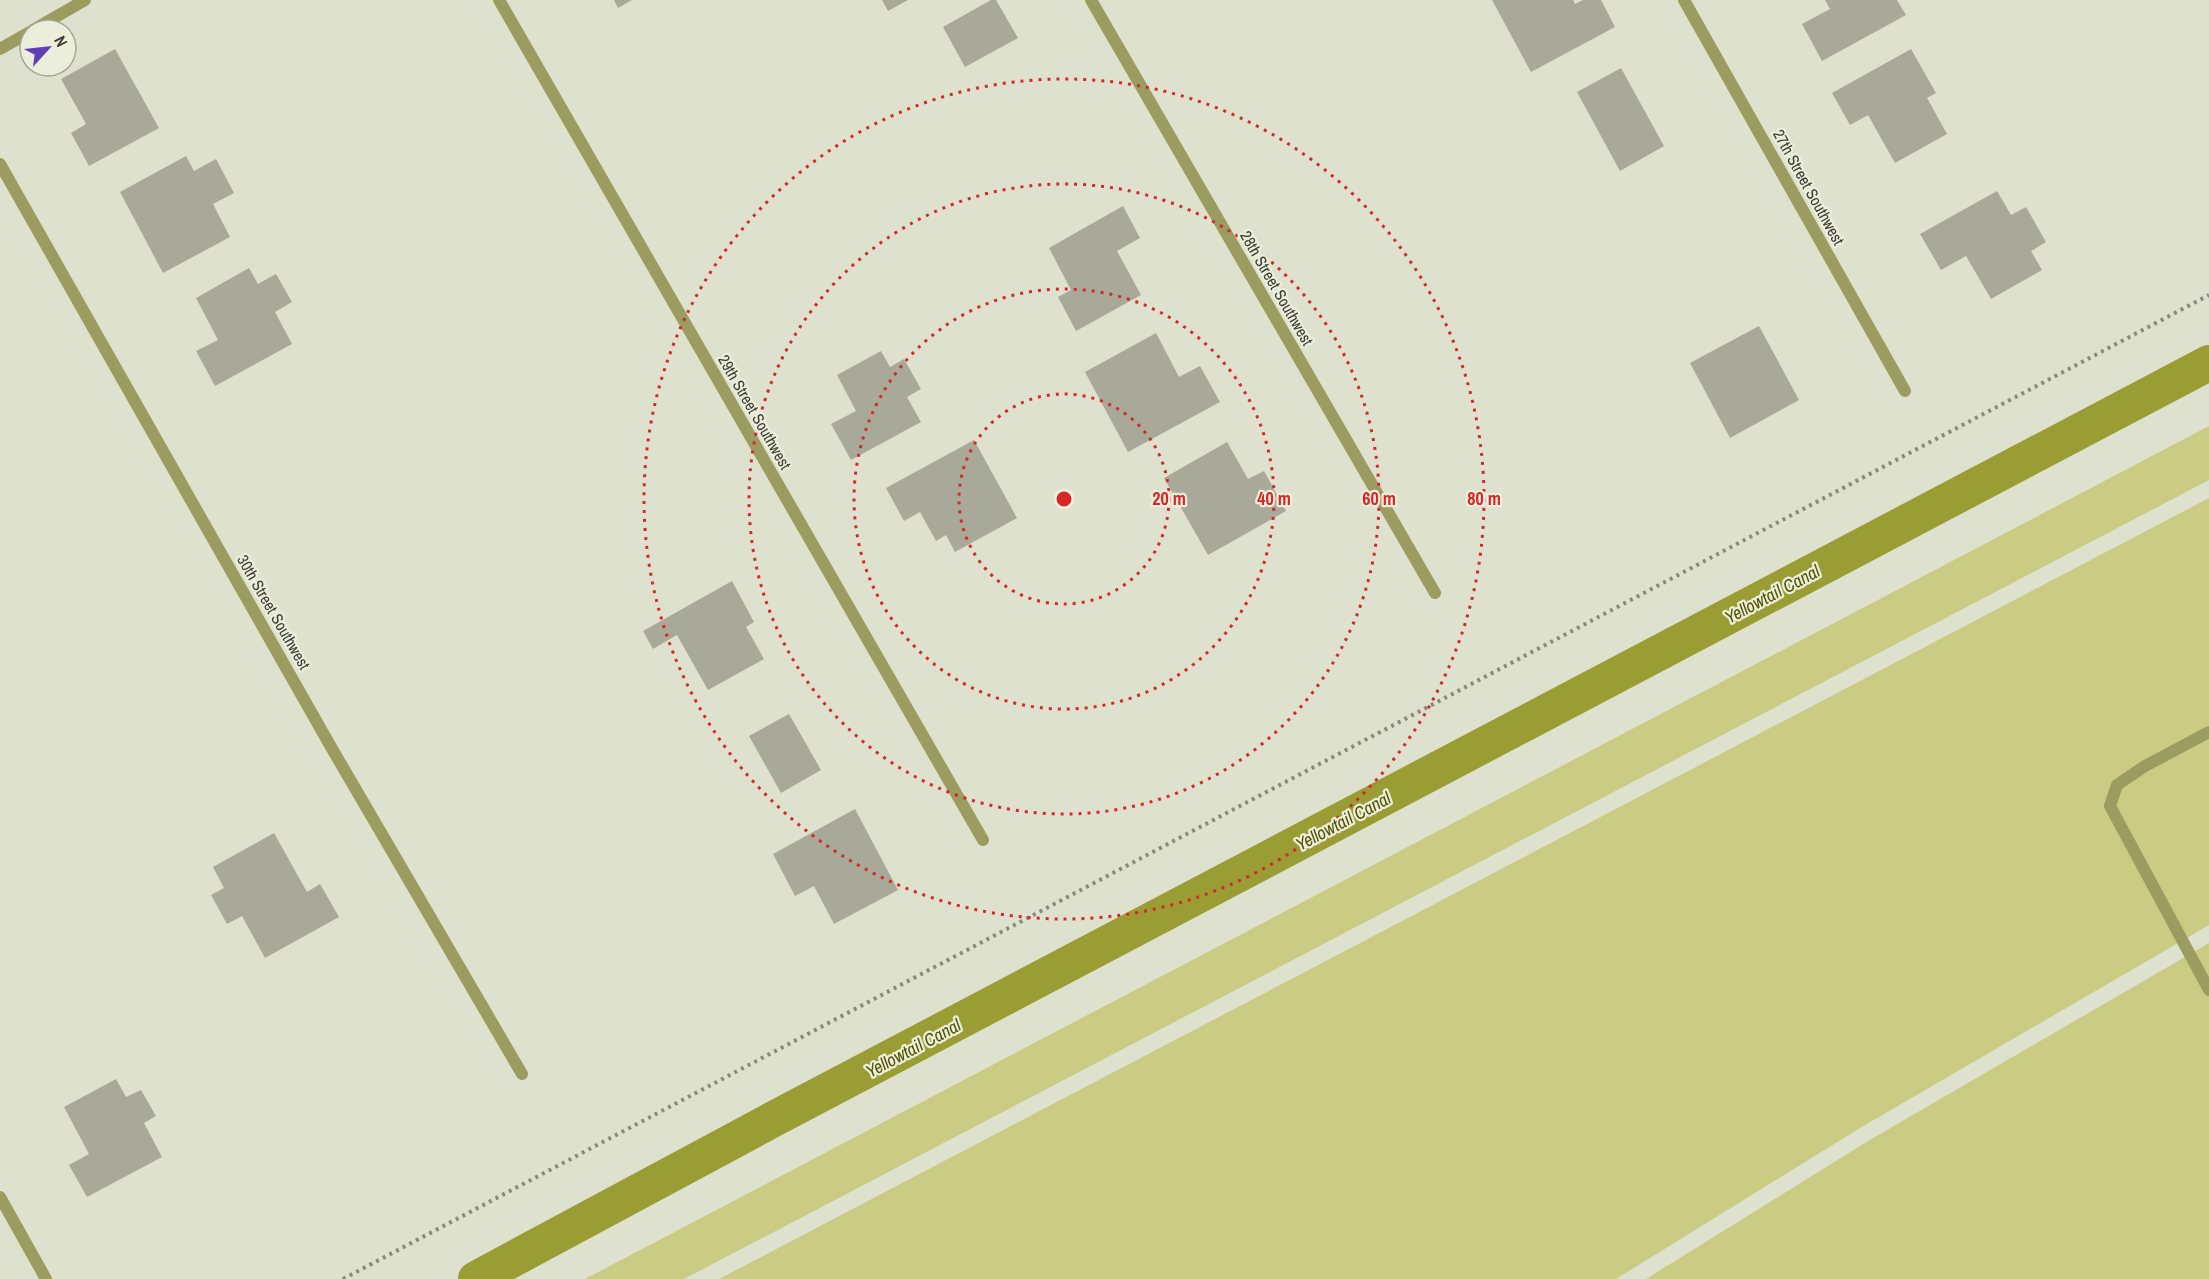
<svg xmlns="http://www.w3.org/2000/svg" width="2209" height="1279" viewBox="0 0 2209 1279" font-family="'Archivo Narrow',sans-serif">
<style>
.green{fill:#c9cc82}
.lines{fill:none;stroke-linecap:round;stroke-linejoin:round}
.canal{stroke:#9a9c34;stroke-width:36}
.building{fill:#a8a998}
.path{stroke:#898a7d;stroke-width:4;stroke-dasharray:3 4.5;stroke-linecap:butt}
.minor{stroke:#9b9d60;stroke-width:12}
.ring{fill:none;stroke:#d62828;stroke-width:3;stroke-dasharray:3 6}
.labels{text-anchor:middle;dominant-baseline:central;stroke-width:4.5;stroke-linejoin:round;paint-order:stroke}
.street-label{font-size:16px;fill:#3d3d36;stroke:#eceedc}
.water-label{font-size:18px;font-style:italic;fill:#525301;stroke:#eceedc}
.centre{fill:#d62828;stroke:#eceedc;stroke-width:3}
.ring-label{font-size:18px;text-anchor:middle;font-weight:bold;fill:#d62828;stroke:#eceedc;stroke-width:4.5;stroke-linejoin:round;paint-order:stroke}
</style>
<rect width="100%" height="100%" fill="#dfe1cf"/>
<path class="green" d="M2209 426V480L684 1279H585Z
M2209 498V925L1860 1128 1616 1279H719Z
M2209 943V1279H1646L1868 1141Z"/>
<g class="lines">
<path class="canal" d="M476 1279 770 1121 2209 363"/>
</g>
<path class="building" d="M614 0H632L618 8Z
M882 0H908L888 11Z
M991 0H996L1018 38 965 67 943 27Z
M1492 0H1573L1575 4 1583 0H1601L1615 27 1531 72Z
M1825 0H1897L1906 15 1822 61 1802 24 1830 9Z
M115 49 159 128 89 166 71 133 86 124 61 79Z
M1911 49 1936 93 1927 98 1947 134 1895 163 1868 115 1850 125 1832 93Z
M1621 68 1664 146 1620 171 1577 92Z
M186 156 194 171 216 159 234 193 213 204 230 237 163 273 120 192Z
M1997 191 2011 215 2026 207 2046 242 2031 251 2042 270 1991 299 1966 256 1941 270 1920 234Z
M1123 206 1140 238 1117 251 1141 295 1076 331 1058 297 1071 290 1049 248Z
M249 268 258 284 276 274 292 302 275 312 292 344 215 386 196 351 218 340 196 298Z
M1759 326 1799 400 1730 438 1690 363Z
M1156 333 1179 377 1200 366 1220 402 1128 452 1085 372Z
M881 351 890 367 904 359 921 389 907 397 921 422 851 460 831 424 856 411 837 375Z
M974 440 1017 518 955 552 946 535 936 541 920 512 904 521 886 488Z
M1227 442 1248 479 1264 471 1286 511 1208 555 1164 478Z
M732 581 754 622 746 627 764 659 708 690 677 635 653 649 643 631Z
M789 714 821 770 781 793 749 736Z
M855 809 898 890 834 924 814 886 795 896 773 854Z
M274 833 307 892 320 884 339 917 265 958 242 916 227 924 211 895 224 888 213 867Z
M116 1079 126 1097 141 1090 156 1116 144 1123 162 1157 87 1197 69 1165 89 1154 64 1107Z"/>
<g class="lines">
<path class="path" d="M343 1279 2209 295"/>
<path class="minor" d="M499 0 983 840
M1091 0 1435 593
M1684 0 1905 391
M33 30 85 0
M0 49 30 32
M0 164 331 747 522 1074
M2209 732 2145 766 2117 785 2110 806 2209 990
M0 1197 46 1279"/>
</g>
<g class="ring">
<circle cx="1064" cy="499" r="105"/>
<circle cx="1064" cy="499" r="210"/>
<circle cx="1064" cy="499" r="315"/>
<circle cx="1064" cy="499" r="420"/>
</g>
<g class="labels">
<g class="street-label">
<text transform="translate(1809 187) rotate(61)">27th Street Southwest</text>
<text transform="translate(1277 288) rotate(60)">28th Street Southwest</text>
<text transform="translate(755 412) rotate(60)">29th Street Southwest</text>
<text transform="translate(274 612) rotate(60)">30th Street Southwest</text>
</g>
<g class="water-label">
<text transform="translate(1772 594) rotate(-28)">Yellowtail Canal</text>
<text transform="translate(1343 821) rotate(-28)">Yellowtail Canal</text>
<text transform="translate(913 1048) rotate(-28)">Yellowtail Canal</text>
</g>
</g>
<circle cx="1064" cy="499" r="9" class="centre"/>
<g class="ring-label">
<text x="1169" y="505">20 m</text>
<text x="1274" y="505">40 m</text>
<text x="1379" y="505">60 m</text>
<text x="1484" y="505">80 m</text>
</g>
<g transform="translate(48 48) rotate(63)"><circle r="28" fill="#eceedc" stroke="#a6a79a" stroke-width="1.5"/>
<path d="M0-4.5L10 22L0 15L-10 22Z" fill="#5f3eb6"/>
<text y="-9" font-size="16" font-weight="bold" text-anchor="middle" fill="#3d3d36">N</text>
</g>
</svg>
